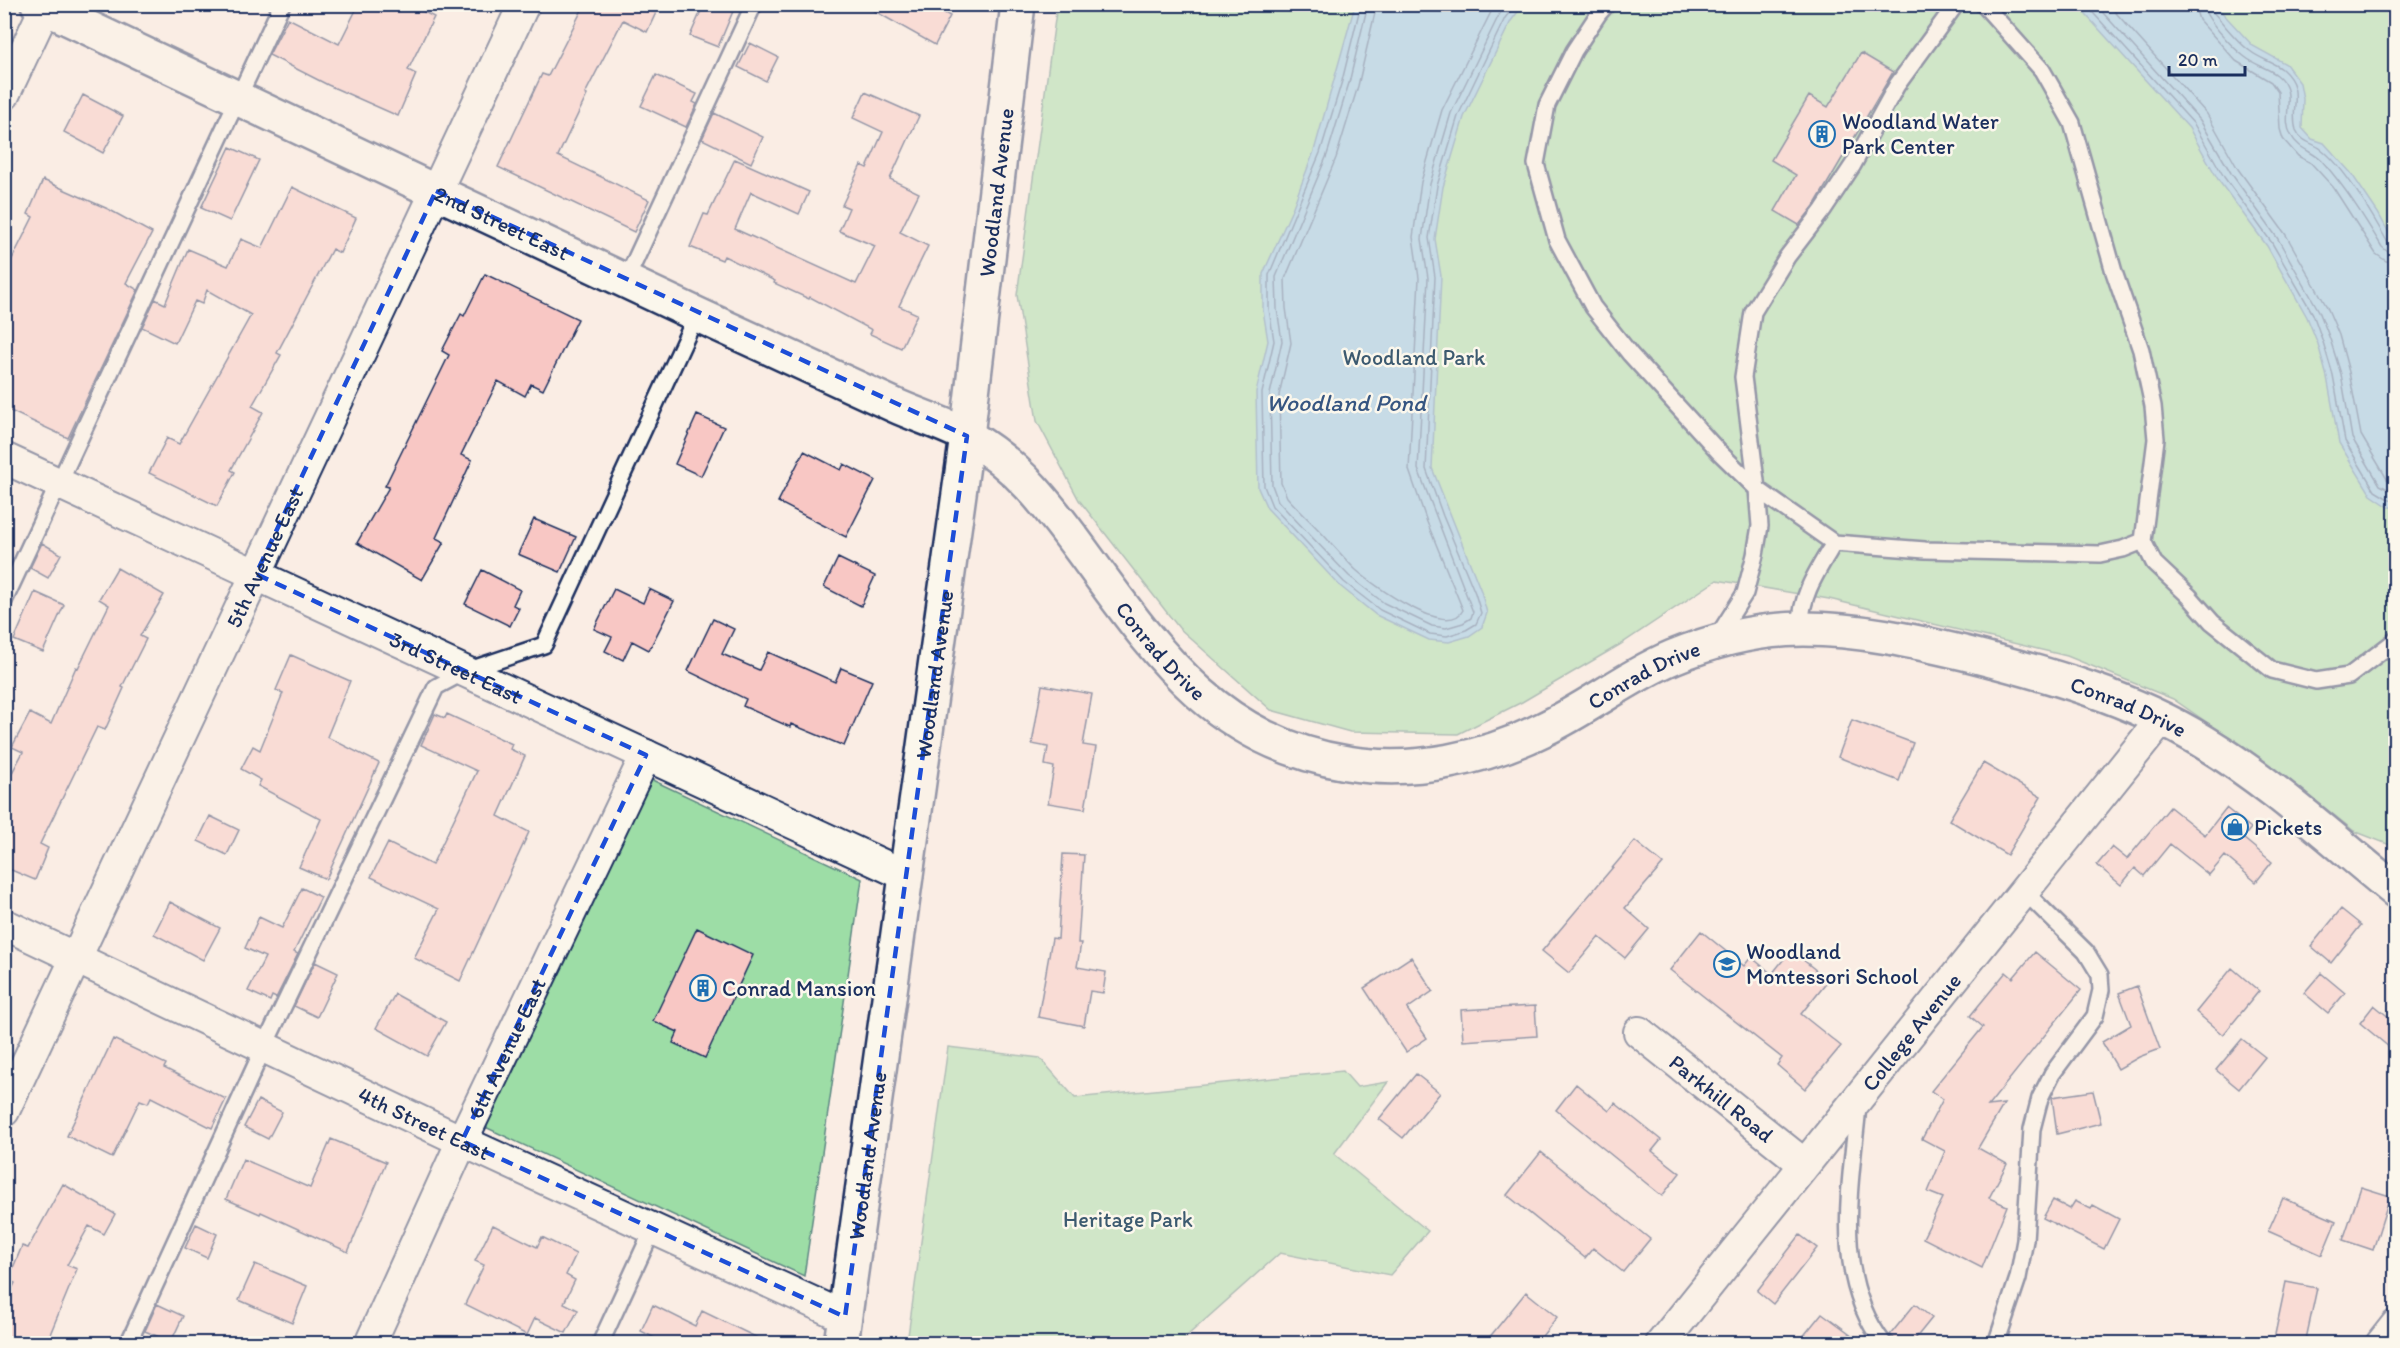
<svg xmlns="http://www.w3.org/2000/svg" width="2400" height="1348" viewBox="0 0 2400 1348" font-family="Itim,sans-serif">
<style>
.green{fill:#9ddda6;stroke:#5c8682;stroke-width:1.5}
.water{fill:#89c6e9;stroke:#5d8ab1;stroke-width:1.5}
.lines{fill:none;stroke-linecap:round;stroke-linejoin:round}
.shore{stroke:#476b96;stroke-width:1.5}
.building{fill:#f8c7c4;stroke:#1b2f5e;stroke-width:1.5}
.lane-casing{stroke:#1b2f5e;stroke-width:20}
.street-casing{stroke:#1b2f5e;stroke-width:34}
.secondary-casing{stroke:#1b2f5e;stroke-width:38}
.lane{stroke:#fbf7ec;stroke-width:15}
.street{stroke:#fbf7ec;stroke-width:30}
.secondary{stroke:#fbf7ec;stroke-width:33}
.marked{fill:none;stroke:#1d4ed8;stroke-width:4.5;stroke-dasharray:12 8;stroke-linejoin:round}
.labels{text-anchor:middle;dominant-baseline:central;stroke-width:5;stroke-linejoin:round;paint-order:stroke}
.poi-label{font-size:22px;fill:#1b2f5e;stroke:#fbf7ec;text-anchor:start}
.street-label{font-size:22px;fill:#1b2f5e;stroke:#fbf7ec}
.park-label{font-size:22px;fill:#3c5a70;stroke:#fbf7ec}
.water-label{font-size:24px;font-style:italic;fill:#365581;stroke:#fbf7ec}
</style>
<rect width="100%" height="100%" fill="#faede4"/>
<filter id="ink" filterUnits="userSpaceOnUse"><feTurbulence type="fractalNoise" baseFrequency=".0167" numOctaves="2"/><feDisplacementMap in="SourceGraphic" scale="12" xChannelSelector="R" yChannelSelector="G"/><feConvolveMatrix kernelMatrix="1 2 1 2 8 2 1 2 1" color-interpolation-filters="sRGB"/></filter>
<g filter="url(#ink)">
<path class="green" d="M1057 5H2395V847L2354 831 2290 780 2173 699 2067 656 1829 599 1717 580 1621 644 1522 702 1458 734 1350 732 1271 710 1179 628 1079 500 1037 421 1017 295Z
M646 777 862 879 804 1276 485 1127Z
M948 1047 1040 1058 1075 1098 1343 1071 1357 1087 1388 1082 1334 1154 1428 1231 1390 1275 1280 1253 1179 1343H907Z"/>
<path class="water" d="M1355 5H1523L1511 21 1464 117 1443 187 1435 239 1441 276 1432 468 1481 591 1487 613 1482 627 1469 636 1449 642 1429 640 1376 615 1340 586 1267 508 1258 488 1256 392 1268 341 1263 310V274L1291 212 1314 151Z
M2077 5H2215L2253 46 2286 64 2300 83 2303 99 2302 128 2312 139 2324 143 2351 173 2378 213 2395 244V507H2389L2371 495 2339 443 2327 377 2318 344 2307 317 2267 246 2219 181 2189 128Z"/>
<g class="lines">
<path class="shore" d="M1361 4 1342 81 1320 153 1269 275V309L1274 341 1262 393 1264 486 1272 506 1344 582 1380 610 1430 634 1447 636 1466 630 1476 624 1481 613 1475 593 1443 516 1426 469 1435 277 1429 238 1437 186 1458 116 1505 18 1516 4
M1368 4 1349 83 1327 155 1276 277 1277 309 1282 341 1270 394 1272 485 1278 501 1289 513 1349 576 1384 603 1432 626 1446 628 1463 623 1471 618 1473 612 1418 469 1428 278 1422 239 1430 184 1451 113 1499 15 1506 4
M1377 4 1358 86 1336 158 1285 279 1286 308 1291 343 1279 395 1281 483 1287 497C1300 512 1315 525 1328 540 1338 550 1346 561 1356 570 1372 584 1448 640 1463 610L1427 522 1409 470 1419 278 1413 237 1421 182 1442 110 1495 4
M2085 4 2194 124 2224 177 2272 243 2313 314 2323 342 2333 375 2345 441 2375 491 2390 500 2396 501
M2095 4 2200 120 2231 173 2278 239 2319 311 2330 339 2341 374 2352 438 2380 485 2396 493
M2108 4 2207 114 2238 169 2286 235 2327 307 2339 335 2349 372 2361 435 2387 479 2396 484
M2194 4 2199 20 2236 61 2271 82 2278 92 2280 129 2283 139 2298 156 2311 163 2333 187 2376 254 2386 261 2396 262
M2203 4C2204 18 2234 49 2245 57 2255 65 2268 68 2277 75 2299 93 2280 116 2291 135 2298 149 2312 151 2322 161 2346 188 2364 217 2382 247L2388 252 2396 253
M2211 4 2212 11C2224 24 2236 41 2250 51 2260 59 2273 62 2282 69 2306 90 2289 108 2296 130 2301 142 2313 143 2321 149 2345 167 2373 216 2388 243L2396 245"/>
</g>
<path class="building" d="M359 4H408L434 17 408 70 416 74 398 116 328 85 269 55 288 18 339 44Z
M585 4H660L647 32 623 20 585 94 587 95 558 156 649 200 634 232 498 167 542 74 548 76Z
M704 4H736L718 47 690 36Z
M862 4H929L950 16 935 45Z
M750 43 778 57 766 81 738 67Z
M1861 53 1893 72 1814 206 1799 225 1775 211 1796 175 1771 160 1809 96 1828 107Z
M656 75 697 94 693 102 697 104 686 127 641 106Z
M865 92 919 116 890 179 919 193 900 232 928 246 899 306 917 314 901 348 870 334 872 330 810 297 809 299 774 283 775 281 724 256 722 260 690 247 704 214 708 215 735 159 809 192 799 214 751 192 735 229 856 284 875 246 839 231 849 208 842 205 861 165 867 168 883 132 853 118Z
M83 95 123 116 103 153 64 132Z
M714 113 763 137 751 163 702 139Z
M230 147 259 160 230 221 201 208Z
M43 180 108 209 152 233 126 283 138 290 68 438 4 408V275L33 217 28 214Z
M292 187 356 218 340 253 332 249 277 353 281 355 252 406 263 412 231 470 235 472 217 506 149 473 167 438 179 444 251 315 207 290 202 304 195 301 175 343 142 327 155 299 165 304 188 249 228 266 241 239 262 248Z
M485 274 578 319 543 390 531 384 525 396 498 381 461 455 472 460 436 538 444 542 422 580 357 543 389 487 385 486 449 355 442 351 461 314 464 316Z
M697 415 724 427 701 476 675 464Z
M804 451 841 470 844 464 875 480 846 537 778 502Z
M534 519 576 537 560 572 518 554Z
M42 543 61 554 48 578 30 568Z
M838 558 875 576 861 606 824 587Z
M117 568 164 595 140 636 146 639 122 687 124 688 105 730 97 727 40 844 48 848 35 880 4 867V788L23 752 12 747 30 713 51 724 76 667 78 668 109 605 99 599Z
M482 570 520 590 513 605 519 608 510 626 465 604Z
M614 589 643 603 649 589 674 601 649 650 632 641 623 660 605 651 612 637 594 629Z
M35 592 64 605 43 652 14 640Z
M713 619 734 629 722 654 759 670 768 652 835 682 841 668 872 681 844 746 791 724 790 727 743 706 746 699 688 671Z
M291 655 350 681 327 737 379 763 326 879 299 867 321 819 258 786 261 780 241 769 253 746 260 750 283 693 276 690Z
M1042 685 1092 694 1083 745 1096 747 1085 809 1048 803 1054 767 1045 765 1048 747 1032 744Z
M435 714 445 718 447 714 512 744 510 749 525 756 498 816 529 832 460 981 414 958 439 909 371 877 388 843 432 865 477 771 421 745Z
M1852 720 1913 743 1899 781 1838 757Z
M1983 763 2041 797 2007 855 1949 820Z
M2170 807 2205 835 2226 808 2251 828 2243 838 2272 862 2256 882 2225 856 2209 875 2170 844 2144 876 2135 868 2121 885 2097 865 2112 847 2127 859Z
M210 816 239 830 227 855 198 841Z
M1635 841 1663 864 1625 908 1649 929 1625 958 1599 937 1569 973 1542 951Z
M1063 854 1084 855 1078 943H1081L1077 967 1106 972 1103 993 1090 991 1084 1026 1038 1017 1052 938 1058 939Z
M302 888 321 897 294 952 298 954 276 998 272 996 270 1001 248 991 265 957 245 948 259 917 282 928Z
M170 902 220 928 203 960 154 934Z
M2341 909 2361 925 2331 963 2311 946Z
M697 928 753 955 705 1058 673 1043 678 1032 653 1021Z
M1701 931 1744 966 1751 957 1772 974 1791 950 1828 980 1801 1014 1841 1046 1805 1089 1777 1065 1782 1058 1670 970Z
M2035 952 2081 990 1988 1106 2004 1104 1978 1148 2007 1164 1989 1198 2007 1206 1982 1268 1923 1238 1943 1198 1928 1192 1945 1151 1922 1139 1943 1099 1931 1091 1983 1027 1970 1016 2006 972 2013 978Z
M1411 957 1433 991 1407 1009 1427 1038 1406 1052 1364 988Z
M315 962 338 973 317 1017 294 1006Z
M2232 968 2259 991 2223 1035 2196 1012Z
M2321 973 2345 993 2328 1013 2304 993Z
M2137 986 2160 1049 2139 1057 2118 1069 2102 1042 2131 1025 2119 993Z
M395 994 446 1022 427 1056 376 1028Z
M2374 1005 2396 1023V1053L2360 1023Z
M1535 1006 1537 1036 1463 1041 1461 1010Z
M113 1039 166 1064 164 1068 226 1099 212 1128 151 1097 148 1103 140 1100 112 1158 67 1136Z
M2242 1039 2265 1057 2239 1089 2216 1070Z
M1416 1074 1440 1093 1403 1138 1379 1119Z
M1576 1084 1609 1111 1615 1103 1661 1140 1652 1151 1680 1173 1662 1196 1556 1110Z
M2093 1091 2101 1123 2057 1134 2052 1097Z
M258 1100 282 1112 268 1139 244 1127Z
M331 1139 386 1162 348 1252 261 1212 260 1214 226 1199 243 1159 310 1188Z
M1541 1152 1650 1239 1623 1272 1593 1248 1585 1258 1507 1195Z
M63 1184 115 1214 104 1234 89 1226 67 1265 77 1269 46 1344H4V1303L15 1283 8 1280 22 1246 28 1248Z
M2361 1187 2390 1196 2373 1250 2343 1240Z
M2283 1198 2336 1221 2322 1255 2268 1231Z
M2053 1200 2070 1209 2075 1201 2091 1209 2093 1205 2119 1219 2104 1249 2043 1218Z
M196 1224 217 1234 207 1258 185 1248Z
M493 1225 537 1247 542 1237 576 1254 566 1275 575 1280 564 1303 578 1310 566 1333 535 1318 527 1335 465 1304 484 1265 475 1261Z
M1800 1235 1817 1248 1773 1304 1757 1291Z
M255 1264 307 1286 292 1323 239 1300Z
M2286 1282 2317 1288 2305 1344H2273Z
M1526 1292 1557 1317 1536 1344H1484Z
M157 1304 183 1316 171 1342 145 1331Z
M1915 1304 1932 1318 1911 1344H1901L1890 1335Z
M653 1305 695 1326 702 1311 770 1344H666L641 1331Z
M1822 1313 1864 1344H1797Z"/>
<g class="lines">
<defs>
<path id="lane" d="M1607 4 1599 13 1574 51 1547 105 1536 164 1557 240 1593 307 1630 354 1719 452 1757 489 1760 526 1755 555 1745 593 1716 639
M1956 4 1897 85 1853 165 1823 210 1787 257 1753 312 1743 377 1757 489 1834 543 1925 550 2100 554 2123 549 2143 541 2154 563 2189 596 2212 622 2272 670 2316 681 2349 676 2396 640
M1983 4 2042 70 2072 123 2114 272 2141 350 2153 406 2156 439 2143 541
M626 280 754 4
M4 601 282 4
M1801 629C1799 597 1818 570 1834 543
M1858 1106C1851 1184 1831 1276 1884 1344
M128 1344 264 1047 436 687 466 671 544 645 697 314
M600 1344 653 1229
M1996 1344 2018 1278 2025 1240 2032 1129 2040 1098 2052 1074 2095 1016 2101 990 2100 975 2086 952 2024 891"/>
<g id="street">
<path d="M4 95 45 8"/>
<path id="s1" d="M4 458 907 876"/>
<path id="s2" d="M4 924 462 1141 845 1317"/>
<path id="s3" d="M1639 1032 1804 1164"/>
<path id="s4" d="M4 1111 524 4"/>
<path id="s5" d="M370 1344 462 1141 646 755"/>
<path id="s6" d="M1661 1344 2162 719"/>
<path d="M2381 1344 2396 1325"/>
</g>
<g id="secondary">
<path id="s7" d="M38 4C258 109 478 211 698 315 763 345 829 375 894 405 918 416 946 424 969 437 1019 466 1048 505 1082 551 1156 652 1214 741 1347 763 1413 774 1484 759 1544 729 1588 708 1628 676 1673 657 1714 640 1760 629 1804 629 1858 629 1913 641 1964 653 2047 674 2131 697 2204 742 2273 784 2333 840 2396 891"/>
<path id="s8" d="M841 1344 967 436 1018 4"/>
</g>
</defs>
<use href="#lane" class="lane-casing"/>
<use href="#street" class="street-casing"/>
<use href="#secondary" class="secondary-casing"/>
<use href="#lane" class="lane"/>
<use href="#street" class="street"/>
<use href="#secondary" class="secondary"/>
</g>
</g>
<path d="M0 0H2400V1348H0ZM436 191 967 436 845 1317 462 1141 646 755 256 574Z" fill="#faede4" fill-opacity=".55" fill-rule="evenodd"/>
<path class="marked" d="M436 191 967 436 845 1317 462 1141 646 755 256 574Z"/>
<defs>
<symbol id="building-ring" viewBox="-11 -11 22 22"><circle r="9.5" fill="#fbf7ec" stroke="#1f6fb2" stroke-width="1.5"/><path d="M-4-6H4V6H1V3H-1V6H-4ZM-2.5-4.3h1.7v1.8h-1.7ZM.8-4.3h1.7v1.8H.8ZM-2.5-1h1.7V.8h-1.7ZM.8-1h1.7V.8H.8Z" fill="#1f6fb2"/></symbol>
<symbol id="shop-ring" viewBox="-11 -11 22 22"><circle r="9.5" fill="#fbf7ec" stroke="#1f6fb2" stroke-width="1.5"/><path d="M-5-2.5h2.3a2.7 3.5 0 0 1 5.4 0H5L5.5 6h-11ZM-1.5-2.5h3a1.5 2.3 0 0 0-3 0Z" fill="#1f6fb2"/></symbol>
<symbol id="school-ring" viewBox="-11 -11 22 22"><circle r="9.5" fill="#fbf7ec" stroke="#1f6fb2" stroke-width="1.5"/><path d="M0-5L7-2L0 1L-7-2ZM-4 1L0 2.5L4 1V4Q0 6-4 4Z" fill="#1f6fb2"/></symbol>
</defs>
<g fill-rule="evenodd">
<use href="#building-ring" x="1807" y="119" width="30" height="30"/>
<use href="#shop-ring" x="2220" y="812" width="30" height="30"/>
<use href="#school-ring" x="1712" y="949" width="30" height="30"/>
<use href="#building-ring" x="688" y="973" width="30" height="30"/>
</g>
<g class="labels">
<g class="poi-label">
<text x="1842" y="121">Woodland Water<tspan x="1842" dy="25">Park Center</tspan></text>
<text x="2254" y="827">Pickets</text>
<text x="1746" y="951">Woodland<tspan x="1746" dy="25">Montessori School</tspan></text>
<text x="722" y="988">Conrad Mansion</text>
</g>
<g class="street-label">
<text stroke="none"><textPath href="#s8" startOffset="1162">Woodland Avenue</textPath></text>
<text stroke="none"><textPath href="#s7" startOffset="513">2nd Street East</textPath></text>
<text stroke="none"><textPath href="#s4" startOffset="612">5th Avenue East</textPath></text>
<text stroke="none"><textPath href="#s7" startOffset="1316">Conrad Drive</textPath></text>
<text stroke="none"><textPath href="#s1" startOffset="498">3rd Street East</textPath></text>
<text stroke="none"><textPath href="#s8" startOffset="676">Woodland Avenue</textPath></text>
<text stroke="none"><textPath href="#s7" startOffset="1856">Conrad Drive</textPath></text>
<text stroke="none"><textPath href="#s7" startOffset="2360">Conrad Drive</textPath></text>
<text stroke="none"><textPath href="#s6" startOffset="400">College Avenue</textPath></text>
<text stroke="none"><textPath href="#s5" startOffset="326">6th Avenue East</textPath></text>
<text stroke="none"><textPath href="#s3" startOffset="106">Parkhill Road</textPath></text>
<text stroke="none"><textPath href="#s2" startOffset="465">4th Street East</textPath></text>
<text stroke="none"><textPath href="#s8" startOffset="190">Woodland Avenue</textPath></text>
</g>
<g class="park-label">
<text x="1414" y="357">Woodland Park</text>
<text x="1128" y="1219">Heritage Park</text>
</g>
<g class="water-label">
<text x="1346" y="402">Woodland Pond</text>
</g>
</g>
<rect width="2400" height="1348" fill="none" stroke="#fbf7ec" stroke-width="24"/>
<rect x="12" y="12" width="2376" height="1324" fill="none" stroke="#1b2f5e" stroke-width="2" filter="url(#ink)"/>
<path d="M2169 66v9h76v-9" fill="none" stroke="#1b2f5e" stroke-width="3"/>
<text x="2178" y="66" font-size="18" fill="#1b2f5e" stroke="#fbf7ec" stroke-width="4.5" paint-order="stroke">20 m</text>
</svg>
